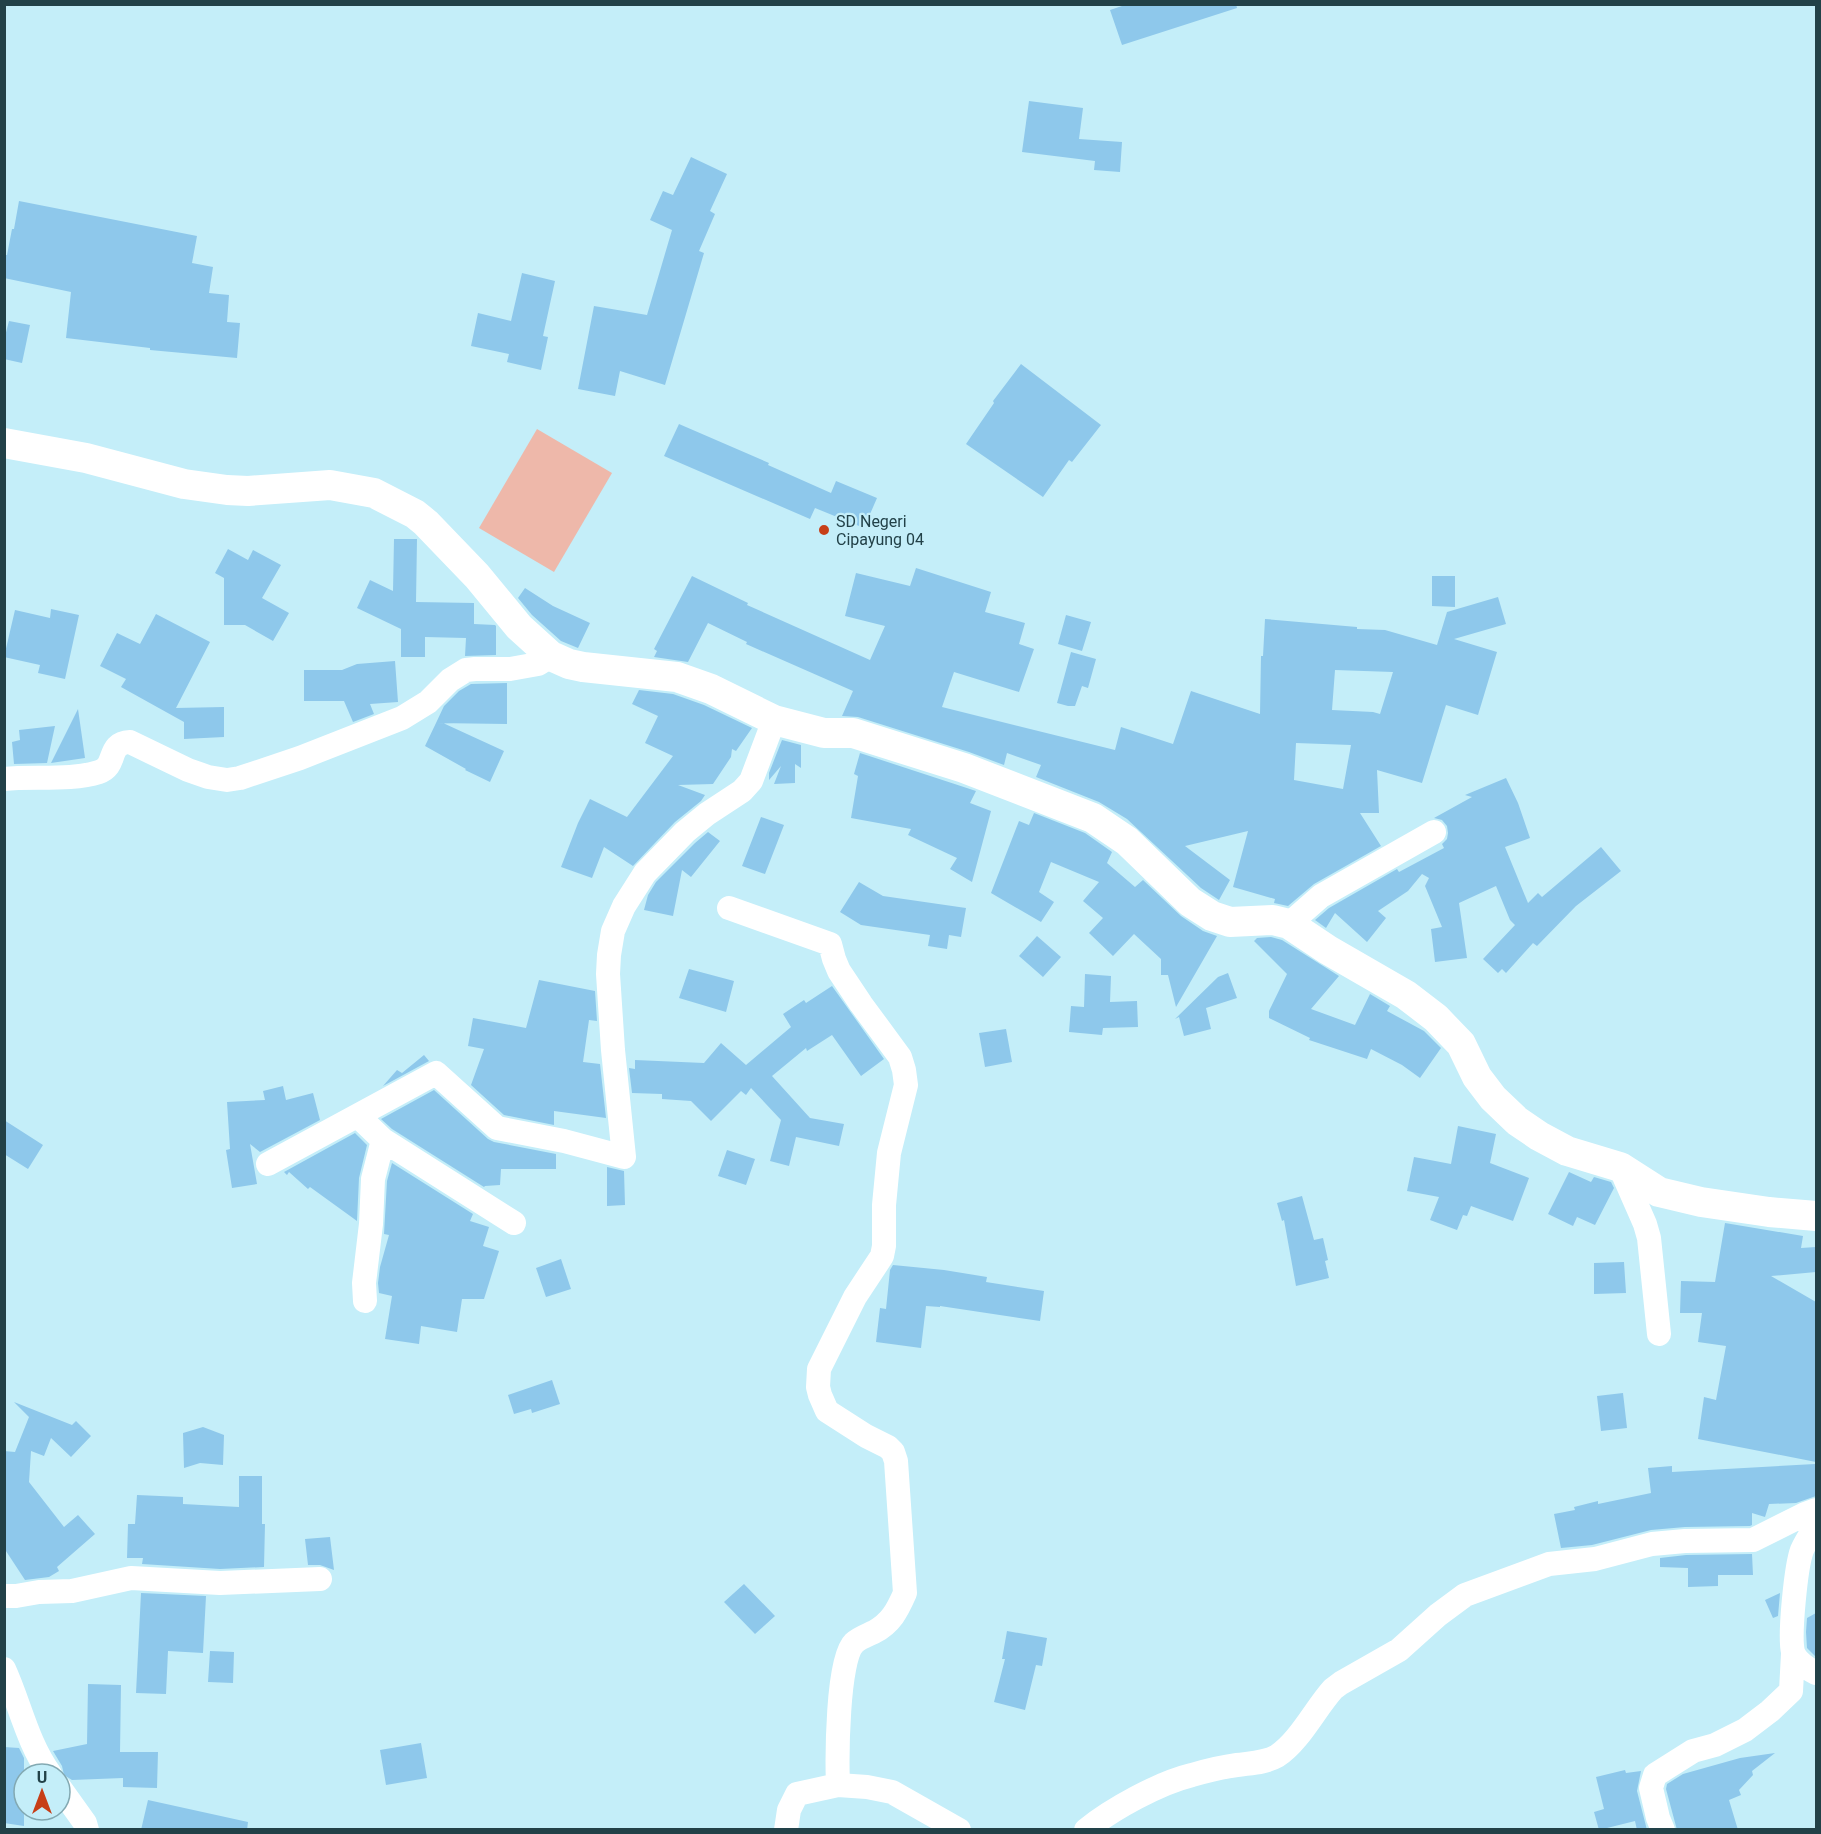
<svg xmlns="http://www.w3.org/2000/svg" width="1821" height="1834" viewBox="0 0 1821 1834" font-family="Roboto,sans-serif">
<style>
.green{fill:#eeb8aa}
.building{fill:#8ec8eb;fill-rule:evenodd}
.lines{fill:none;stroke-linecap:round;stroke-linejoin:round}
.minor{stroke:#fff;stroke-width:24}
.tertiary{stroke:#fff;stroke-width:30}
.poi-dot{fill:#c73e17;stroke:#c4eef9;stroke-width:2}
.labels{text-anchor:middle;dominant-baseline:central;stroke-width:4.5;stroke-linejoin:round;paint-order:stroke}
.poi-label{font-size:16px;fill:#224148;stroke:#c4eef9;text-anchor:start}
</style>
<rect width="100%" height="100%" fill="#c4eef9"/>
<path class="green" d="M537 429 612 473 554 572 479 528Z"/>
<path class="building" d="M1128 4H1236L1237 8 1122 45 1110 10Z
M1029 101 1083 108 1079 139 1122 142 1120 172 1094 170 1095 161 1022 152Z
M691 157 727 174 710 211 715 214 699 251 704 253 665 385 620 371 615 396 578 389 594 306 647 315 672 230 650 220 663 191 673 195Z
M19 201 197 236 192 263 213 267 209 293 229 295 227 322 240 323 237 358 150 350V348L66 338 71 292 4 278V255H7L12 229H14Z
M522 273 555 281 543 336 548 337 541 370 507 362 509 354 471 346 478 313 511 321Z
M9 321 30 325 22 363 4 359V340Z
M1021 364 1101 425 1072 462 1069 460 1043 497 966 444 994 403 993 401Z
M679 424 769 463 768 465 831 493 836 481 877 498 864 528 815 508 810 519 664 456Z
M394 539H417L416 602 474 603V624L495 625 496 626V655L465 656 466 638 425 637V657H401V629L357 608 370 580 393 591Z
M228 549 248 560 253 550 281 565 262 598 289 613 273 641 245 625H224V578L215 573Z
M916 568 991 592 985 612 1025 623 1019 644 1034 649 1019 692 954 672 942 707 1115 750 1121 727 1173 744 1191 691 1260 714 1261 656H1263L1265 619 1357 627V629L1385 630 1437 645 1447 612 1498 597 1506 624 1454 639 1497 652 1478 715 1446 705 1422 783 1377 770 1379 813H1360L1381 846 1314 884 1288 906 1274 903 1275 899 1233 887 1248 831 1185 846 1230 880 1219 900 1201 888 1127 819 1099 802 1036 777 1041 765 1007 753 1004 765 969 752 858 717 842 716 853 691 746 644 747 642 708 623 688 662 654 657 657 651 654 649 692 576 748 603 747 605 870 660 885 626 845 616 856 573 910 586ZM1335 670 1393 672 1380 714 1373 712 1332 710ZM1296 743 1351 745 1343 789 1294 780Z
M1432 576H1455V607L1432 606Z
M525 588 553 606 590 623 578 648 561 641 532 615 518 598Z
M51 609 79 615 65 679 38 673 40 665 4 657 15 610 50 618Z
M156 614 210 642 176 708 224 707V737L184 739V722L121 687 126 679 100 666 117 633 140 644Z
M1066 615 1091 622 1082 651 1058 644Z
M1071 652 1096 659 1088 688 1082 686 1075 706H1068L1057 703Z
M395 661 398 702 370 704 374 714 353 722 344 701H304V670H342L357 664Z
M507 683V724L436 723 444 706 459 691 471 684Z
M639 690 673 694 704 705 752 728 736 751 732 749 731 757 713 784 678 785 705 795 701 801 675 822 633 866 604 847 592 878 561 867 578 823 590 799 627 817 673 756 645 743 658 716 632 704Z
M78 709 85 758 51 763Z
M436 723H443L504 751 490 782 465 770 466 769 425 746Z
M55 726 47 763 14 764 12 742 20 740 19 730Z
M782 740 801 745V768L795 764V783L774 784 781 766 769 780V773Z
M860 753 976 791 970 803 991 811 972 882 950 869 957 858 908 835 911 829 851 818 858 776 854 774Z
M1506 778 1518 803 1530 838 1505 847 1528 903 1538 893 1542 897 1601 847 1621 871 1576 906 1537 946 1533 943 1506 973 1502 969 1498 973 1483 959 1515 925 1510 920 1496 886 1459 903 1467 958 1435 962 1431 929 1442 927 1425 886 1429 878 1422 874 1408 891 1378 911 1386 918 1367 942 1335 913 1326 928 1315 920 1329 908 1397 869 1399 872 1444 848 1442 844 1447 839 1448 833 1447 826 1442 820 1434 818 1472 797 1465 795Z
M1034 813 1085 833 1112 852 1107 863 1135 887 1143 880 1181 916 1203 931 1217 936 1176 1007 1168 975H1161V959L1134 934 1113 956 1089 933 1103 918 1083 901 1099 882 1051 862 1039 892 1054 902 1041 922 991 893 1019 821 1029 825Z
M761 817 784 825 765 874 742 866Z
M708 832 720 841 691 877 682 870 673 916 644 910 648 895 656 882 695 843Z
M859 882 883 896 966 908 961 937 949 935 947 949 928 946 930 935 861 925 840 912Z
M1037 936 1061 957 1043 977 1019 956Z
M1271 937 1282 940 1339 976 1311 1009 1355 1025 1370 994 1390 1006 1387 1011 1424 1031 1441 1048 1420 1078 1402 1065 1371 1049 1367 1059 1309 1040 1310 1038 1269 1018V1011L1287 974 1254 941 1257 938Z
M689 969 734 981 726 1012 679 998Z
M1228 973 1237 998 1206 1008 1211 1029 1184 1036 1179 1017 1175 1019 1218 977Z
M1085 974 1111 976 1110 1002 1137 1001 1138 1027 1103 1028 1102 1035 1069 1032 1071 1006 1084 1007Z
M539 980 595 991 597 1021 589 1020 583 1062 600 1064 606 1118 554 1111V1125L504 1115 471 1085 484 1049 468 1046 473 1018 526 1028Z
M832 986 884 1059 861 1076 832 1035 807 1051 806 1048 772 1076 810 1118 844 1124 839 1146 796 1137 789 1166 770 1161 781 1120 751 1088 746 1095 741 1091 711 1121 691 1101 662 1099V1094L632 1093 629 1068 635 1069V1060L704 1063 721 1043 746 1065 791 1027 783 1014 804 1000 806 1003Z
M1006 1029 1012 1062 985 1067 979 1033Z
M424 1055 429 1061 383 1086 397 1070 402 1073Z
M283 1086 286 1100 313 1093 320 1120 260 1152 250 1144 257 1184 232 1188 226 1150 230 1149 227 1102 265 1100 263 1091Z
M434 1090 488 1139 494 1142 556 1154V1169H501L500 1185 485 1186 484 1187 392 1129 381 1119Z
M4 1120 43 1145 28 1169 4 1154Z
M1458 1126 1496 1134 1490 1163 1529 1178 1513 1221 1471 1206 1467 1216 1463 1215 1457 1230 1430 1220 1439 1197 1407 1191 1414 1157 1451 1164Z
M355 1133 367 1145 359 1178 357 1221 310 1187 308 1189 289 1172 287 1175 284 1172Z
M727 1150 755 1159 746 1185 718 1176Z
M392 1163 473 1214 470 1221 489 1227 483 1246 499 1251 484 1299H462L457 1332 421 1326 419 1344 385 1339 392 1296 379 1293 378 1283 380 1267 389 1235 384 1234 387 1181Z
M607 1167 624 1171 625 1205 607 1206Z
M1569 1172 1591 1182 1594 1177 1611 1182 1614 1188 1595 1225 1577 1217 1573 1226 1548 1214Z
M1302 1196 1314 1240 1323 1238 1328 1260 1325 1261 1329 1278 1296 1286 1284 1220 1282 1221 1277 1203Z
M1725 1223 1803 1236 1801 1248 1816 1247V1272L1771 1276 1816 1302V1462L1698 1439 1704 1397 1716 1400 1726 1346 1698 1342 1702 1313H1680L1681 1281 1715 1282Z
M561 1259 571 1289 546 1297 536 1268Z
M1624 1262 1626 1293 1594 1294V1263Z
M893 1265 944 1270 987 1277 986 1282 1044 1291 1040 1321 940 1306V1307L926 1306 921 1348 876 1342 880 1308 886 1309 890 1270Z
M552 1380 560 1404 532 1413 531 1409 514 1414 508 1395Z
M1623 1393 1627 1428 1601 1431 1597 1396Z
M14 1402 72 1425 76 1421 91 1436 71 1457 51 1438 44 1456 31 1451 29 1482 64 1527 78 1515 95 1534 57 1567 59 1571 49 1577 25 1580 4 1548V1451L15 1452 29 1417Z
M203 1427 224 1435 223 1465 200 1463 184 1468 183 1433Z
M1815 1464 1816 1496 1796 1503 1769 1504 1765 1517 1752 1513V1525L1750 1526 1685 1527 1651 1530 1592 1545 1561 1548 1554 1514 1575 1510 1574 1507 1598 1501V1504L1651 1493 1648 1468 1672 1466V1472Z
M239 1476H262V1524H265L264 1567 220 1569 142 1564 143 1558H127L128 1524H135L137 1495 183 1497V1504L239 1507Z
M330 1537 334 1570 320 1565H308L305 1539Z
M1752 1554 1753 1575H1718V1586L1688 1587V1568L1660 1567V1558L1686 1555Z
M744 1584 775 1616 755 1634 724 1602Z
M141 1593 206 1596 203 1653 168 1651 166 1694 136 1693Z
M1780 1593 1778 1616 1773 1618 1765 1600Z
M1816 1613V1657L1807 1648 1806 1632 1807 1618Z
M1007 1631 1047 1638 1042 1666 1036 1665 1025 1710 994 1702 1005 1659H1002Z
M210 1651 234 1652 233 1683 208 1682Z
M88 1684 121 1685 120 1752H158L157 1788 123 1787V1778L72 1780 64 1775 62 1766 53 1751 87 1744Z
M421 1743 427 1778 386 1785 380 1750Z
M4 1747 19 1748 24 1758V1826L4 1823Z
M1775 1753 1752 1771 1753 1775 1739 1790 1741 1795 1729 1800 1738 1830H1677L1666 1789 1667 1784 1683 1774 1740 1758Z
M1625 1770 1626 1773 1641 1771 1637 1791 1647 1830H1637L1635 1821 1599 1830 1594 1812 1604 1809 1596 1777Z
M148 1800 248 1822 247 1830H141Z"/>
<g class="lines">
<path class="minor" d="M4 779C34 776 71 781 99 772 118 766 106 743 130 742L188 770 208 777 227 780 240 778 300 758 402 718 428 702 450 680 466 670 475 669H510L538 664 551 656
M729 908 830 944 834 959 839 971 861 1004 900 1057 904 1070 906 1085 889 1153 884 1205V1246L882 1256 855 1297 819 1369 818 1387 820 1395 827 1411 866 1436 888 1447 893 1452 896 1461 905 1593C897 1611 891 1623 874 1632 868 1635 859 1638 854 1643 837 1659 837 1760 838 1785L797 1794 789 1810 786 1830
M1289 924 1321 896 1434 832
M358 1116 383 1140 514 1223
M268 1164 436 1073 497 1128 564 1141 624 1157 613 1050 608 974 609 955 613 931 624 906 645 873 685 832 707 814 742 791 751 781 774 720
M1620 1167 1645 1224 1649 1238 1659 1334
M365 1301 364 1283 371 1224 373 1179 383 1140
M1816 1526C1811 1534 1806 1541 1802 1550 1796 1566 1789 1636 1793 1652 1796 1661 1808 1669 1816 1673
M4 1596H16L39 1592 72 1591 131 1578 220 1583 320 1579
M4 1669C20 1704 27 1742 50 1774
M838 1785 867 1787 892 1792 959 1830
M60 1788 85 1823 87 1830
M1086 1830C1112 1809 1159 1783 1192 1775 1206 1771 1222 1767 1237 1765 1250 1763 1265 1763 1277 1756 1299 1742 1315 1709 1333 1689L1341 1683 1399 1650 1438 1615 1465 1595 1549 1564 1595 1559 1652 1544 1685 1541 1753 1540 1805 1514 1816 1510
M1663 1830 1658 1818 1651 1788 1655 1775 1693 1751 1715 1745 1745 1730 1770 1711 1791 1691 1793 1654"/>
<path class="tertiary" d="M4 443 86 458 184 484 227 490 248 491 330 485 374 493 415 514 426 523 477 576 519 627 551 656 569 664 583 667 677 677 711 689 774 720 824 733H853L964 768 1093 818 1127 841 1190 902 1212 916 1230 922 1273 920 1289 924 1328 950 1406 995 1436 1018 1461 1044 1477 1077 1493 1098 1517 1121 1539 1136 1567 1151 1620 1167 1659 1192 1701 1202 1769 1212 1816 1216"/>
</g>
<circle class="poi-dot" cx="824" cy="530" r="6"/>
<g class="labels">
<g class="poi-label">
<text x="836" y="521">SD Negeri<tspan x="836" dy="18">Cipayung 04</tspan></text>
</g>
</g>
<rect width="1821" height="1834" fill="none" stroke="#224148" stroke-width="12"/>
<g transform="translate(42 1792)"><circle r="28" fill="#c4eef9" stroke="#83a9b2" stroke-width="1.5"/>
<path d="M0-4.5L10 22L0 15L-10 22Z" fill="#c73e17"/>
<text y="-9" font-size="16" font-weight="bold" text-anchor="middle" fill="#224148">U</text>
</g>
</svg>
